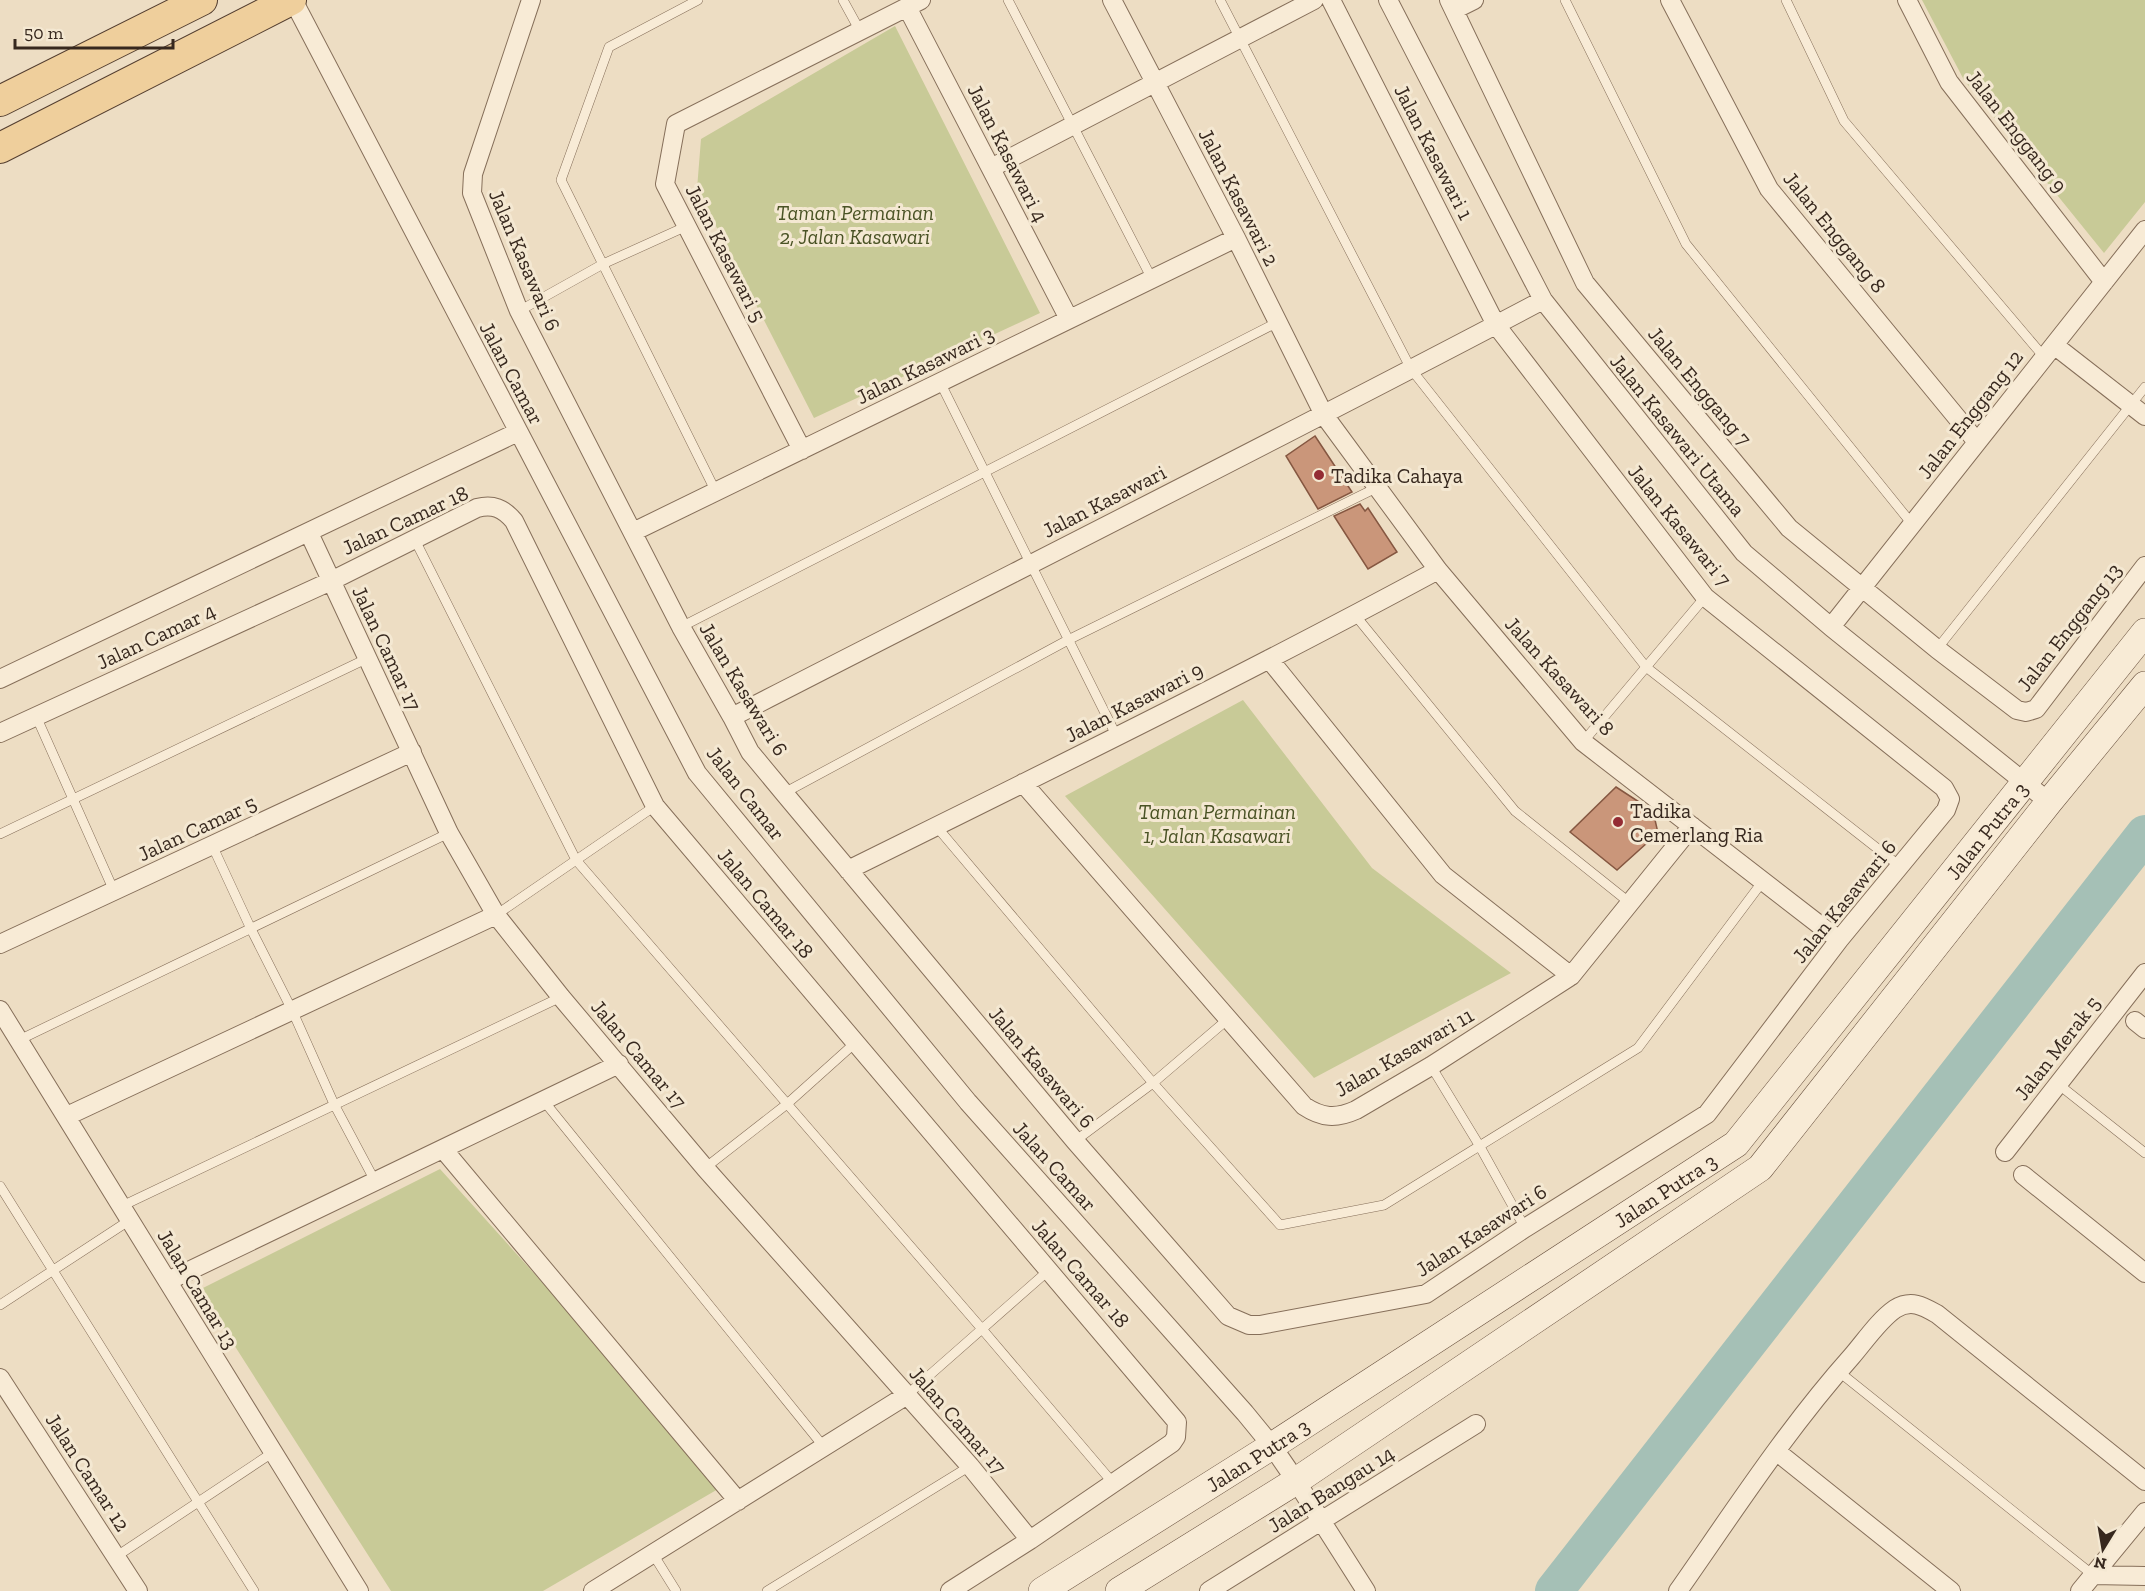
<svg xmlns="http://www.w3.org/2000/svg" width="2145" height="1591" viewBox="0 0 2145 1591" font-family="'Zilla Slab',serif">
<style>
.green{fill:#c8ca97}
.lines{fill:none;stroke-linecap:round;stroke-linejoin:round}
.river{stroke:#a5c0b6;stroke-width:38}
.building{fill:#ca967a;stroke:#855741;stroke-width:1.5}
.lane-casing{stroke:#866f5a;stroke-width:10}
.street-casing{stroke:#866f5a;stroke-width:20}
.secondary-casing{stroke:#68503e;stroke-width:28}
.primary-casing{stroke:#543e2f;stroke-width:32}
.lane{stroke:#f8ebd6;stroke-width:9}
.street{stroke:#f8ebd6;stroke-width:18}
.secondary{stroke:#f8ebd6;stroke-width:27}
.primary{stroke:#efcf9c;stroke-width:30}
.poi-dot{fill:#942c34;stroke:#f4e8d2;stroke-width:2}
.labels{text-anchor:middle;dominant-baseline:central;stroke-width:6;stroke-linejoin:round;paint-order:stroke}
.street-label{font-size:21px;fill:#37281e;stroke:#f4e8d2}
.park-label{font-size:21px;font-style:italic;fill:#4a5325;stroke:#f4e8d2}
.poi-label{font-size:21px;fill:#37281e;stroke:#f4e8d2;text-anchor:start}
</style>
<rect width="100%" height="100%" fill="#edddc3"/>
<path class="green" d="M1922 0H2145V202L2104 253 1964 80Z
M895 26 1040 313 814 418 697 189 701 139Z
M1243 700 1372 868 1511 973 1314 1078 1065 796Z
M440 1169 725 1485 543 1591H391L199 1290Z"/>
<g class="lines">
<path class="river" d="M1554 1591 2145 834"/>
</g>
<path class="building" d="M1315 436 1352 492 1318 509 1286 456Z
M1360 504 1365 511 1368 508 1397 552 1368 569 1334 516Z
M1616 787 1653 811 1658 833 1617 870 1570 832Z"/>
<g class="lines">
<defs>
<path id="lane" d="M698 0 609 47 561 180 716 492
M843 0 860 31
M1008 0 1152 279
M1220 0 1411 369 1646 667 1901 867
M1565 0 1686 244 1912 524
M1786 0 1844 121 2044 357
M519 311 603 264 687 226
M940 382 1117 737
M414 538 576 860 982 1329 1113 1483
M1355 615 1515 811 1630 903
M681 627 1278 322
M1937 649 2145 387
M36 716 114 891
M1583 742 1705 597
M784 793 1068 640 1376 488
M936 826 1153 1083 1280 1225 1384 1205 1638 1048 1763 881
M0 834 366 659
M212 845 251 929 292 1010 334 1104 375 1181
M496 915 655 806
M19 1040 449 833
M1431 1066 1479 1145 1525 1228
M2058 1084 2145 1153
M543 1100 824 1447
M1075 1141 1153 1083 1228 1019
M705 1168 787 1104 855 1043
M0 1186 254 1591
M122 1206 561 997
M0 1305 130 1220
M1838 1371 2093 1575
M907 1395 1049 1270
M653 1554 676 1591
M117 1556 272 1453
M767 1591 970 1466"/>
<path id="street" d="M293 0 697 773 968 1102 1245 1413 1272 1446 1296 1481 1366 1591
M531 0 473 174 472 193 519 311 681 627 732 717 750 752 784 793 1075 1141 1228 1316 1249 1325H1260L1426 1294 1525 1228 1707 1114 1839 940 1946 810 1950 799 1944 788 1705 597 1496 325 1331 0
M1112 0 1236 238 1324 415 1438 570 1583 742 1839 940
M1388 0 1543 300 1744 553 1831 627 2049 802
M1449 0 1585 283 1789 528 1937 649 2017 710 2026 712 2036 709 2145 566
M1670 0 1769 189 1977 442
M1907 0 1949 82 2104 282
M907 7 1069 319
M1454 10 1474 0
M991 168 1314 0
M2054 345 2145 416
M802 450 665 184 676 124 921 0
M633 532 1236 238
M309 533 449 833 496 915 561 997 705 1168 970 1466 1030 1540
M1831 627 2145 230
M1269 659 1443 875 1571 976
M0 679 518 432
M732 717C1002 578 1274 442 1543 300
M0 733 331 581 477 508C493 504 503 508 514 521L655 806 1177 1422 1176 1437 1172 1443 1030 1540 950 1591
M1023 783 1304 1106C1322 1118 1336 1119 1356 1110L1431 1066 1571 976 1692 826
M848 870C1046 772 1244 675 1438 570
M0 944 412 752
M0 1010 359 1591
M2135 1021 2145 1029
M67 1116 496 915
M443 1149 738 1501
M2005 1152 2145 973
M2023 1175 2145 1273
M168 1281 619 1064
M0 1378 138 1591
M1776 1451 1951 1591
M2093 1575 2145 1576
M593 1591 907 1395
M1209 1591 1476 1424
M1678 1591C1734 1511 1787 1429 1852 1356 1865 1341 1879 1320 1895 1309 1911 1299 1923 1306 1937 1314L2145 1481
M2080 1591 2145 1512"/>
<g id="secondary">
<path id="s1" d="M1042 1591 1272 1446 1736 1144 2145 632"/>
<path d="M1119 1591 1296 1481 1760 1168 2049 802 2145 685"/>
</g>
<path id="primary" d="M0 101 202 0
M0 148 291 0"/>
</defs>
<use href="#lane" class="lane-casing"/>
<use href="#street" class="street-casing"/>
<use href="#secondary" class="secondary-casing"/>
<use href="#primary" class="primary-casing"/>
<use href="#lane" class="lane"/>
<use href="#street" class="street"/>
<use href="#secondary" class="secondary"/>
<use href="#primary" class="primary"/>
</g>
<g class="poi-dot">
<circle cx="1319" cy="475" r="6"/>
<circle cx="1618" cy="822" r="6"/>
</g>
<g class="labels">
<g class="street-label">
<text transform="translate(2017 131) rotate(52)">Jalan Enggang 9</text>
<text transform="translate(1434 152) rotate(63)">Jalan Kasawari 1</text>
<text transform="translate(1008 153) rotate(63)">Jalan Kasawari 4</text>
<text transform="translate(1239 197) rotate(63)">Jalan Kasawari 2</text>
<text transform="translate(1835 232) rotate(51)">Jalan Enggang 8</text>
<text transform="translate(726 253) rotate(63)">Jalan Kasawari 5</text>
<text transform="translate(525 260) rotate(67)">Jalan Kasawari 6</text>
<text transform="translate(925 365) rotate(-26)">Jalan Kasawari 3</text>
<text transform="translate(512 373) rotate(62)">Jalan Camar</text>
<text transform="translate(1700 386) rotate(50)">Jalan Enggang 7</text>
<text transform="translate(1970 414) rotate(-52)">Jalan Enggang 12</text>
<text transform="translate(1678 435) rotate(51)">Jalan Kasawari Utama</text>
<text transform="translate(1104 501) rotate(-27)">Jalan Kasawari</text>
<text transform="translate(405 520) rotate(-25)">Jalan Camar 18</text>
<text transform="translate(1680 525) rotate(51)">Jalan Kasawari 7</text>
<text transform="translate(2069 627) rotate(-52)">Jalan Enggang 13</text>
<text transform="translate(156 636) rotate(-25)">Jalan Camar 4</text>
<text transform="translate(387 648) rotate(65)">Jalan Camar 17</text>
<text transform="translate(1560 676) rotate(48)">Jalan Kasawari 8</text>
<text transform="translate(744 689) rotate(59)">Jalan Kasawari 6</text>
<text transform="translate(1134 702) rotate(-27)">Jalan Kasawari 9</text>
<text transform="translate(746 793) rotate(52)">Jalan Camar</text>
<text transform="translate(197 828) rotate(-25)">Jalan Camar 5</text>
<text stroke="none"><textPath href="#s1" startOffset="1227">Jalan Putra 3</textPath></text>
<text transform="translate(1844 901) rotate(-51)">Jalan Kasawari 6</text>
<text transform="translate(766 903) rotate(50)">Jalan Camar 18</text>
<text transform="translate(2057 1048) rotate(-52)">Jalan Merak 5</text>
<text transform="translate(1404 1052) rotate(-30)">Jalan Kasawari 11</text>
<text transform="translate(639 1054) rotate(50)">Jalan Camar 17</text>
<text transform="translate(1042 1067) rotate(50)">Jalan Kasawari 6</text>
<text transform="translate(1055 1166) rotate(48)">Jalan Camar</text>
<text stroke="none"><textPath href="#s1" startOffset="741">Jalan Putra 3</textPath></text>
<text transform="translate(1481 1230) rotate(-33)">Jalan Kasawari 6</text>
<text transform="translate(1081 1273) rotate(49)">Jalan Camar 18</text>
<text transform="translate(198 1289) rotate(59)">Jalan Camar 13</text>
<text transform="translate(958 1420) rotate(49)">Jalan Camar 17</text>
<text stroke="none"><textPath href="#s1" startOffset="255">Jalan Putra 3</textPath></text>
<text transform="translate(88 1472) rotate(57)">Jalan Camar 12</text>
<text transform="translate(1331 1489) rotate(-32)">Jalan Bangau 14</text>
</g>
<g class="park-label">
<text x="855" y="212">Taman Permainan<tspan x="855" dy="24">2, Jalan Kasawari</tspan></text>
<text x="1217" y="811">Taman Permainan<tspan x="1217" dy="24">1, Jalan Kasawari</tspan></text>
</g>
<g class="poi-label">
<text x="1331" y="475">Tadika Cahaya</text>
<text x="1630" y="810">Tadika<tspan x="1630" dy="24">Cemerlang Ria</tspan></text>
</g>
</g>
<g transform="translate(2103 1549) rotate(191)" stroke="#f4e8d2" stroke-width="4.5" paint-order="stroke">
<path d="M0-4.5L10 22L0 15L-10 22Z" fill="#37281e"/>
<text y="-9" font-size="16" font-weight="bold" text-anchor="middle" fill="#37281e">N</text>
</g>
<path d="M15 39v9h158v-9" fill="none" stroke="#37281e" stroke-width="3"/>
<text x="24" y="39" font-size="18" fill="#37281e" stroke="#f4e8d2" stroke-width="4.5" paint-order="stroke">50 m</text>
</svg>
